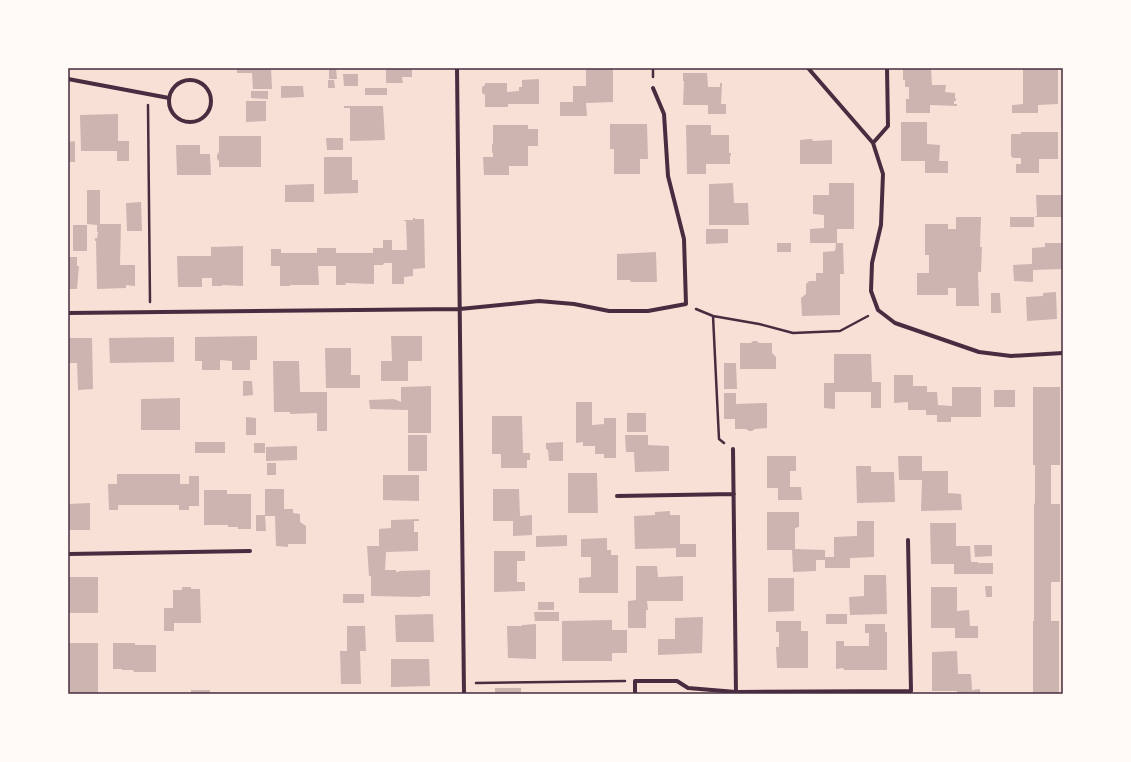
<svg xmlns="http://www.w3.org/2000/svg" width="1131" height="762" viewBox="0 0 1131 762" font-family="Signika,sans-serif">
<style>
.building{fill:#ccb4b1}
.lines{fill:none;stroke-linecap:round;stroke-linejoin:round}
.path{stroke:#4a2c40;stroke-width:2.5}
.minor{stroke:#4a2c40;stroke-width:4}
.neatline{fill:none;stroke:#4a2c40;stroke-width:1.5}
</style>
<rect width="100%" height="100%" fill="#f7e1d7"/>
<path class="building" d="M237 68H271L272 89H253L252 73H237Z
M329 68H336L337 79H329Z
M386 68H412V77H402L403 83H386Z
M586 68H613V102L586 103 587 116H560V102H573V86H586Z
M903 68H931L932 85H946L945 92 955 93V98L956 99V101H954V104H957V106L930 105V113H906V99H909V87H905V80H903Z
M1023 68H1058V104L1038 105V113H1012V105L1023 104Z
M683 73H707L708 87H720V83H722L721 104H726V114H708V105H683L684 81H683Z
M343 74H358V86H344Z
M539 79V104H508V107H485V95L482 93V87L485 85V83H507V92L519 91V87H522V80Z
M328 80H334L335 88H328Z
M281 86H303L304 97 281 98Z
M365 88H387V95H365Z
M251 91H268V99L251 98Z
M246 101H266V121L246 122Z
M344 106H383L385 140 350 141V108H344Z
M118 114V141H129V161H117V151H81L80 115Z
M901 122H927V144L940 145 939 161H948V173H925V161H901Z
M610 124H647L648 159H640V174H614V149H610Z
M493 125H528V129H538V146H528V166H509V175H484L483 157H493V153H492V144H493Z
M686 125H711V135H729V153H731V155L730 156V164H706V174H687Z
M1021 132H1058V159H1039V173H1016V164H1021V158H1013L1011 156V134H1021Z
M219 136H261V167H219V161L217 159V155L219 152Z
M326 138H343V150H327Z
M811 139H812L813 141 832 140V164H800V140Z
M75 141V162H68V142Z
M176 145H200V154H210L211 175H177Z
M324 157H352V180H358V193L324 194Z
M733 183 734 203H748L749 225H709V184Z
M829 183H854V229H837V243H843L844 274H840V315L802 316 801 298 806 294V284L809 281H816V273H823V252L835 251 836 243H810V229L824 228V215L813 214V195H829Z
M314 184V202H285V185Z
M87 190H100V224H121L120 265H135V286L126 285V288L97 289 96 241H95V238H97L98 232H97V225L87 224Z
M1036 195H1063V217H1034L1037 216Z
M141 202 142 231H127L126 203Z
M956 217H981L980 247H982L981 272H978L979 306H956V288H948V295H917V273H929V255H925V224H948V229H956Z
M1010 217H1034V227H1010Z
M413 218H415V219H424L425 268 413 269V276L404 277V284H392V263H384L383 265H374V284L345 283 346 285H336V266H318L319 285H290V286H280V266H271V249H281V253H317V248H336V253H373V248H383V240H392V250H407L406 221H404V220H413Z
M73 225H87V251H73Z
M706 229H728V243L706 244Z
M777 243H791V252H777Z
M1045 243H1063V269L1033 270V282L1014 281 1013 265 1032 264V248L1045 247Z
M243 246V286L222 285V286H212V278H202V287H178L177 256H211V247Z
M656 252 657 282H631L630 280H617V254Z
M68 257H77V266H79L77 289H68Z
M1056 292 1057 319 1027 321 1026 297 1043 296V293Z
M991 293H1000L1001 313H991Z
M257 336V360H250V370H232V361L220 360V370H202V361H195V337Z
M391 336H422V361H408V381H381V361H392Z
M174 337V362L110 363 109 338Z
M68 338H92L93 389 78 390 77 363H69Z
M753 341H757L759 343H772V353L776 357V369H740V343H751Z
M325 348H351V375H360V388H326Z
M834 354H871L872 382H881V408H871V392H835V409L824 408V383H834Z
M273 361H299L300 392H327V431H317V413L290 414V412H274Z
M724 363H736L737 389H724Z
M894 375H913V386H927V392H937L938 405 952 406V387H981V417H951V422H937V415H926V410H908V402L894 403Z
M243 381H252L253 395 243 396Z
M431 386V433H408V410L370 409 369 400 394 399 401 402V387Z
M1033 387H1060V465H1051V504H1060V582H1051V621H1059V694H1033V621H1034V504L1035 503V465H1033Z
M994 390H1015V407H994Z
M724 393H736V404L767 403V428L755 429 752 431H749L746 429H735V419H724Z
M180 398V430H141V399Z
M576 402H592V425L604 424V418H616V458H604V454H595V446H583V442L576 443Z
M627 413H646V432H627Z
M492 416H522L523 453H530V460H527V468H501V454H492Z
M246 417 256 418V435H246Z
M408 435H427V471H408Z
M625 435H648V445L669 446V471L635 472 634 452H626Z
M195 442H225V453H195Z
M563 442V461H549L548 450 546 449V443Z
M254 443H265V453H254Z
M297 446V460L266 461V447Z
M767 456H796V471H790V487H801L802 500H778V488H767Z
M898 456H922V471H948V493L961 494 962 510 921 511 922 480H899Z
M267 463H276V475H267Z
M856 466H871V472H894L895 502 857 503Z
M568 473H597L598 513H568Z
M117 474H180V484H189V476H199V506H189V510H179V505H118V510H109L108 484H117Z
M383 475H419V501L383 500Z
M265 489H284V509H293V513L300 514V522L306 526V544H288V547L276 546 275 516H265Z
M493 489H519L520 516 532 515V535L513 536V521H493Z
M204 490H227V494H251V529H238V527H228V525H204Z
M90 503V530H68V504Z
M670 511V515H680V544H696V557H676V548L635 549 634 516 655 515V512Z
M767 512H799V527L795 528V549L825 550V557H834V537L857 536V521H874V557L850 558V568H825V560H816V571L793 572 792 550H767Z
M256 515H265L266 531H256Z
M419 519V521H414V532H418V551L386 552 385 570H396V572H399V571L430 570V596H421V597L371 596V576H369L367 546H379V529L391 528V520Z
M930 523H956V546H970L971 562H978V563H993V574H954V564H931Z
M567 535V546L536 547V536Z
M607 538V550H611V555H618V593H579V578L591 577V557H581V539Z
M974 545H992V556L975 557Z
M494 551H525V561H517V582H525V591L494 592Z
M636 566H657L658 577 683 576V601H647L648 610H646V628H628V601L636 600Z
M864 575H886L887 614 850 615 849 597 864 596Z
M68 577H98V613H68Z
M768 578H794V611L768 612Z
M985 586H992V597H986Z
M182 587H191V589H200L201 623H174V631H164V608H173V590H182Z
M931 587H957V611L969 610 970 626H978V638H955V628H931Z
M343 594H364V603H343Z
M538 602H554V610H538Z
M534 612H559V621H535Z
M433 614 434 642H396L395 615Z
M826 614H847V624H826Z
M703 617 702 653 658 655V639H675V618Z
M612 620V630H627V653H612V661H562V621Z
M776 621H801V631H808V668H777L776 647H779V632H776Z
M536 624V659L508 658 507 626H522V625Z
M865 624H885V632H887V670H844L843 668 836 669V641H844V646H869V633H865Z
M347 626H365L366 651H360L361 684H341L340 651H347Z
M68 643H98V694H68Z
M113 643H135V645H156V672H134L133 670H122V669H113Z
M957 651 958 674H971L972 690 980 689V694H957V691H932V652Z
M391 659H429L430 686 391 687Z
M495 688H521V694H495Z
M191 690H210V694H191Z"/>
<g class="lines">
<path class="path" d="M653 77V68
M148 105 150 302
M696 309 713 316 759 324 793 333 840 331 868 316
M713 316 719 439 724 443
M476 683 625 681"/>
<path class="minor" d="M457 68 464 694
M808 68 873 143 883 174 881 225 872 263 871 291 878 310 895 323 979 352 1011 356 1063 353
M68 79 169 98
M169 101a21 21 0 1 1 42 0a21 21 0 1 1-42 0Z
M873 143 888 126 887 68
M68 313 460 309 539 301 574 304 609 311H648L686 304 684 239 668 176 664 114 653 88
M733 449 736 694
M617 496 734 494
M68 554 250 551
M635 694V681H677L688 688 736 692 911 691 908 540"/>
</g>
<rect width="1131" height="762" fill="none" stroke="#fffaf5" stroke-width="138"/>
<rect x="69" y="69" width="993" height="624" class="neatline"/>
</svg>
